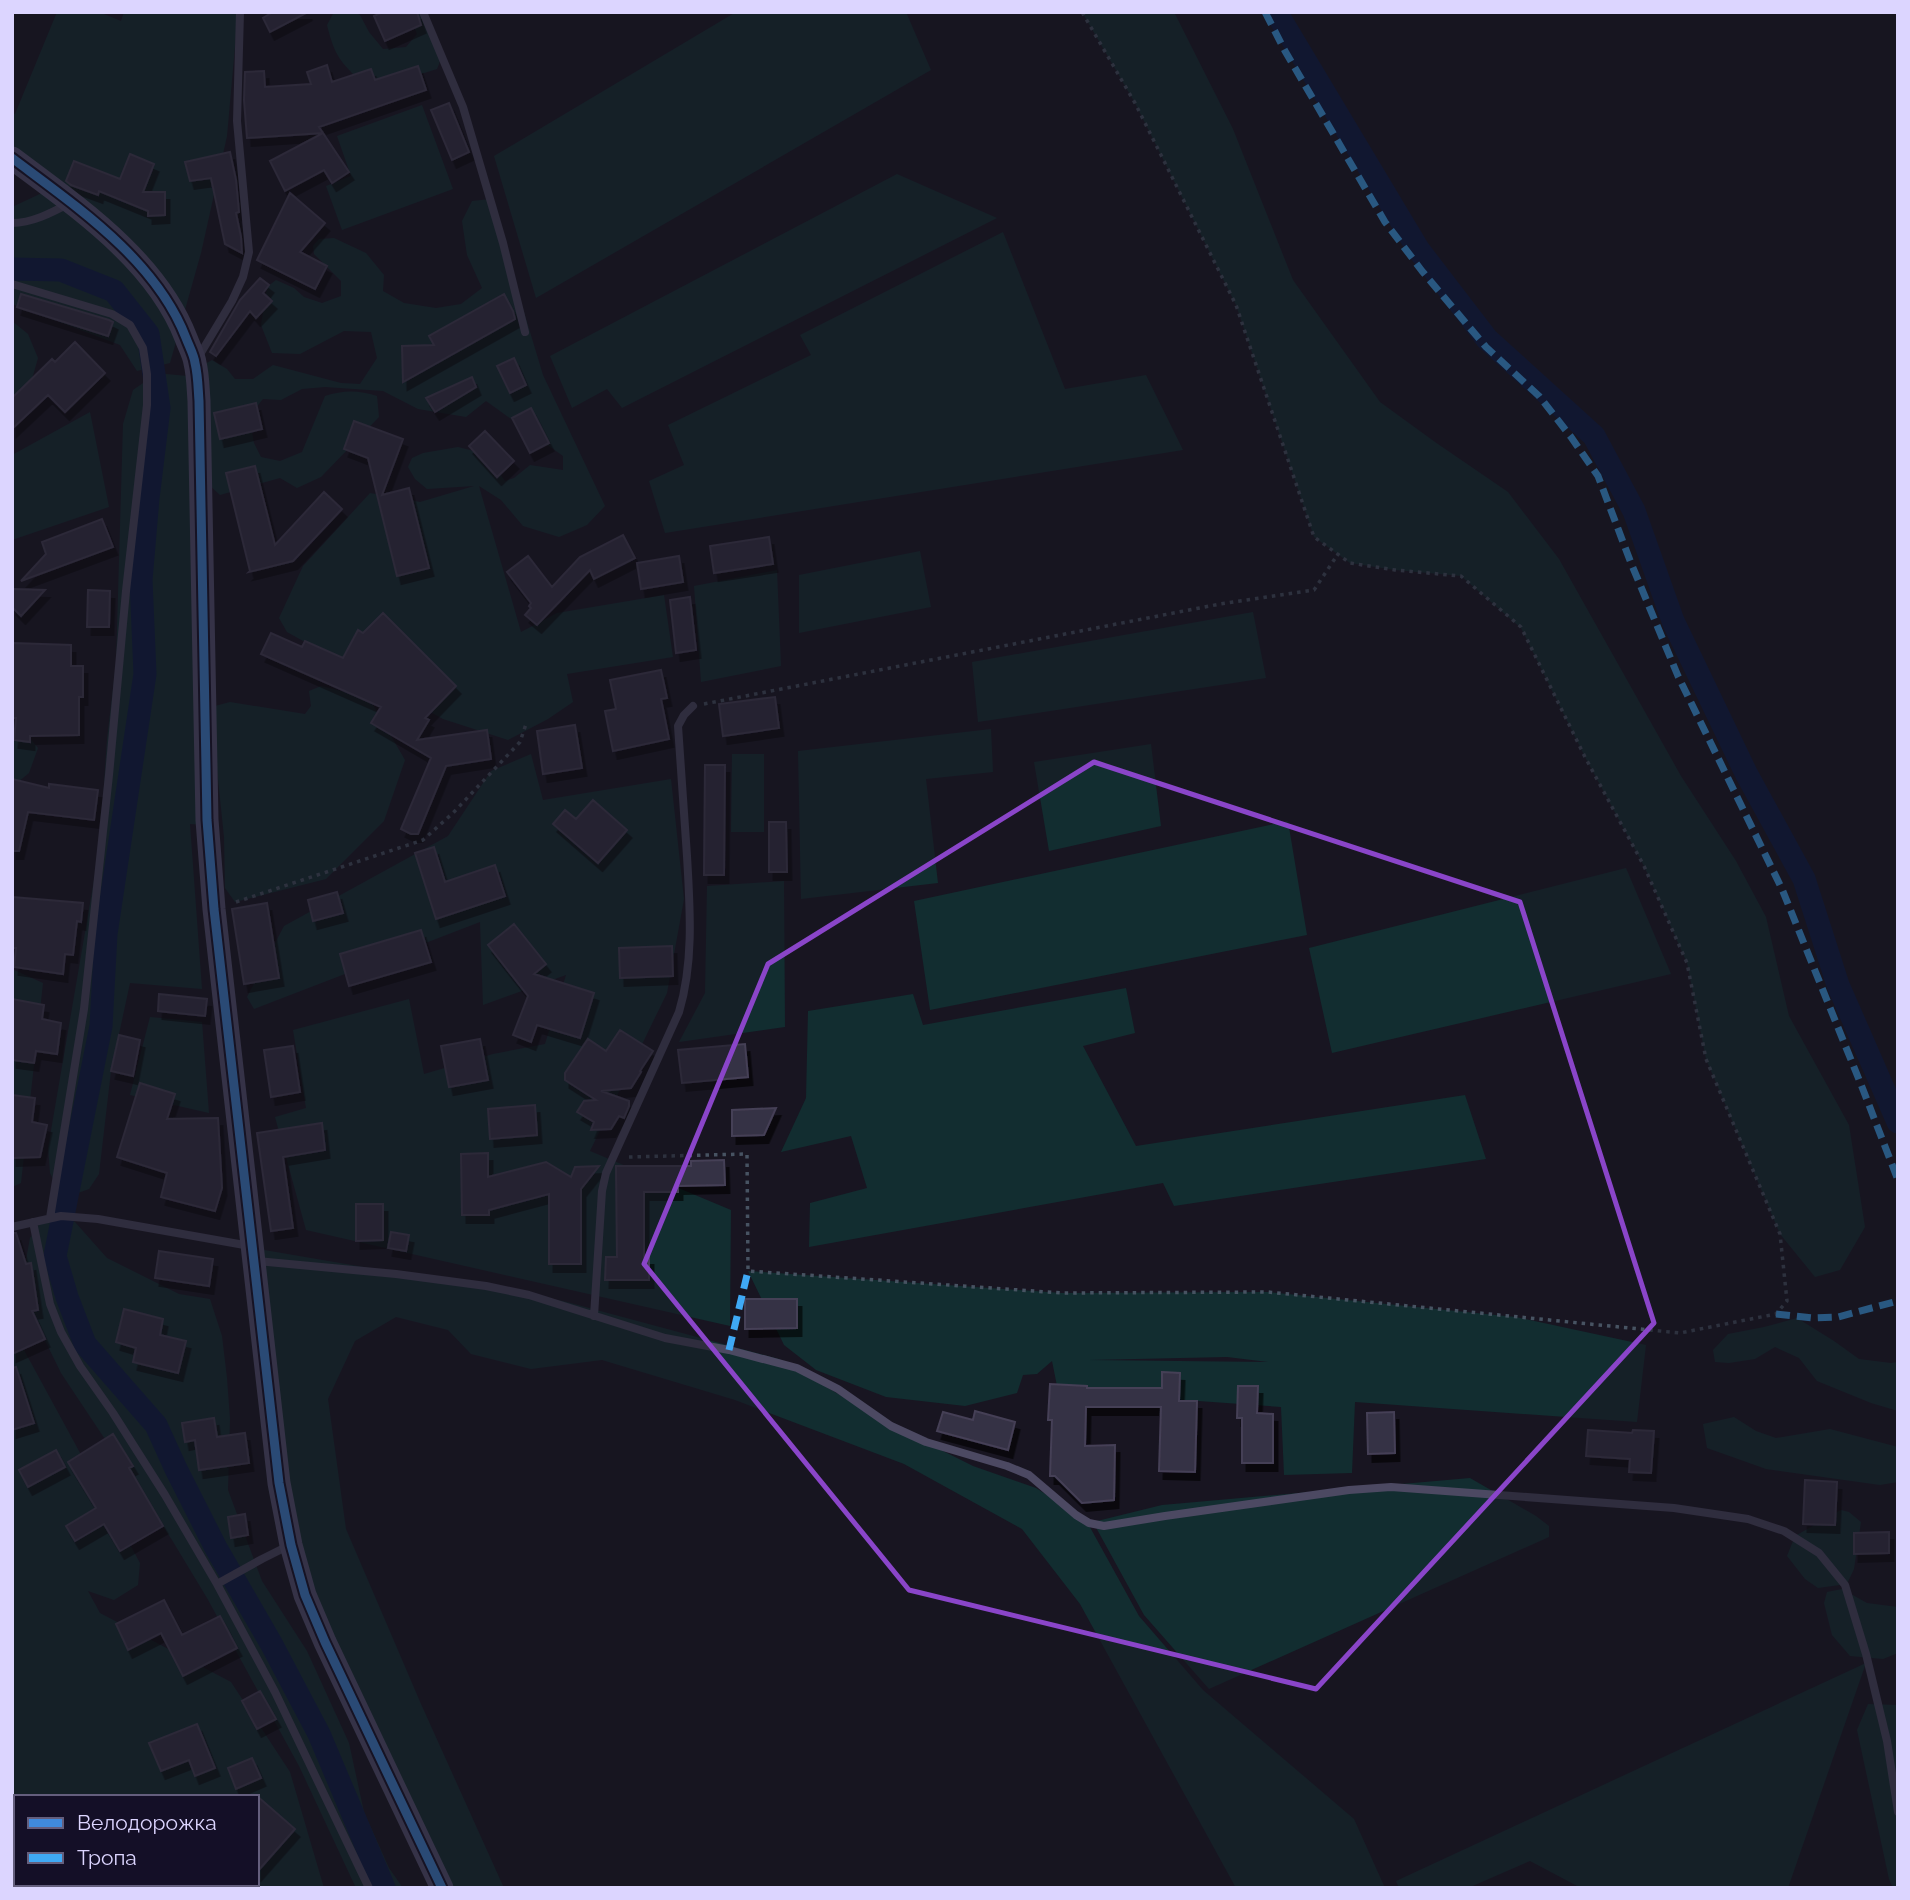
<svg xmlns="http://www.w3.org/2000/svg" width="1910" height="1900" viewBox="0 0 1910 1900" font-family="Raleway,sans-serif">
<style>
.green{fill:#122d30;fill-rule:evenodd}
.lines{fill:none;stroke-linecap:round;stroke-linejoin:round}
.canal{stroke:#091a44;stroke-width:23}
.building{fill:#363244;stroke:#453f56;stroke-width:2;filter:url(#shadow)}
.path{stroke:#475362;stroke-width:3.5;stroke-dasharray:3.5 5;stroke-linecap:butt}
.lane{stroke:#4c4962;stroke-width:8}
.secondary{stroke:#595675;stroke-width:23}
.quiet{stroke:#3fa9f5;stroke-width:7;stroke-dasharray:14 7;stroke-linecap:butt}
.cycleway-casing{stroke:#140f27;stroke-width:13}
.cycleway{stroke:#408adc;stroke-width:9}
.marked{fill:none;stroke:#8a45c9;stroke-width:5;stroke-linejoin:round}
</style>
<defs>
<filter id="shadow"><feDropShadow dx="4.5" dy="8" stdDeviation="0" flood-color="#0009"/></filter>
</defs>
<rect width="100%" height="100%" fill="#181521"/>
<path class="green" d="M57 12H99L121 21 124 12 238 13 227 136 201 253 170 363 137 371 120 345 12 304V207L57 186 12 148V112L15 114Z
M334 12H355L360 15 369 32 383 49 406 47 417 34 408 12H427L441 59 437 69 402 80 363 84C340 61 335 57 327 25Z
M736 12H906L931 70 536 298 494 156Z
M1082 12H1174L1233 129 1293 280 1380 402 1435 442 1508 492 1559 559 1681 776 1736 861 1766 917 1789 1016 1849 1125 1865 1227 1840 1270 1815 1277 1780 1234 1706 1059 1687 963 1644 866 1585 757 1521 628 1461 576 1395 570 1350 563 1314 537 1236 305 1135 103Z
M422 105 453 189 342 230 326 186 351 176 337 136Z
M897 174 997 218 622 408 607 389 572 408 550 356Z
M490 199 543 375 605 506 587 525 559 537 523 526 501 500 479 486 521 632 557 613 664 595 673 657 567 674 573 702 548 719 508 740 443 719 287 632 279 618 303 566 370 493 420 502 474 486 427 489 415 479 408 467 412 458 423 453 458 447 486 454 505 481 514 478 530 465 563 470V456L486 401 466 417 418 409 383 391 325 387 302 389 281 400 263 399 249 416 254 443 261 457 280 461 302 452 325 396C343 390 359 390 377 396L379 417 321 477 297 488 280 478 220 495 208 484 198 368 212 360 227 369 235 379H253L273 365 341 383 360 384 377 358 371 332 344 331 300 354 272 353 261 325 267 287 276 280 294 288 304 297 322 303 341 296V281L314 254 313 246 319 239 334 238 366 253 384 275 383 291 404 303 436 308 461 304 482 288 467 255 462 221 472 201Z
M1003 232 1065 389 1146 375 1183 450 665 533 649 481 684 465 668 425 811 355 800 335Z
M12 321 28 334 38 358 28 393 12 416Z
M166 374 187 376 204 825 190 824 202 989 130 983 111 1071 99 1174 89 1189 78 1193 71 1194 58 1189 50 1173 48 1148 100 845 107 739 116 663 123 424 133 390 146 381Z
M90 412 109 507 12 540V455Z
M920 551 931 607 799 633V575Z
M777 570 781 666 701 682 694 586Z
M1253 612 1266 678 978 722 972 662Z
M321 686 369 698 405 760 384 821 326 879 235 902 225 888 224 837 216 760 215 706 230 702 305 714 311 706 309 691Z
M12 727 23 730 38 748 29 773 12 787Z
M991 729 993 772 926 779 938 883 801 899 798 751Z
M1151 744 1161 826 1049 851 1034 762Z
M531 754 543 800 671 779 684 899 667 993 590 1151 731 1210 730 1326 306 1230 275 1117 306 1108 293 1030 409 999 424 1074 493 1054 545 1044 566 975 483 1005 480 922 254 1009 247 997 284 926 448 836 491 771Z
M732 754H764V832H731Z
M1288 821 1307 935 930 1010 914 901Z
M1626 868 1671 974 1332 1053 1309 948Z
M784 881 785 1027 679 1042 705 993 707 886Z
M12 969 43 983 21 1183 12 1187Z
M1126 988 1135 1033 1083 1046 1136 1146 1465 1095 1486 1159 1174 1206 1163 1183 809 1247 810 1203 867 1188 851 1136 781 1152 806 1098 808 1011 913 994 923 1025Z
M150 1017 202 1022 209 1113 130 1095Z
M53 1213 75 1222 107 1258 179 1294 210 1299 222 1336 227 1378 230 1419 228 1490 262 1581 307 1651 349 1743 364 1812 389 1868 403 1888H356L299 1766 207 1598 172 1540 61 1373 32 1314 25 1265 30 1238 42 1220Z
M246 1247 563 1301 779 1359 889 1424 973 1466 1036 1488 1086 1520 1139 1616 1203 1690 1354 1819 1385 1888H1236L1080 1604 1022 1529 904 1464 735 1400 602 1360 531 1369 471 1354 448 1330 396 1317 355 1341 328 1399 346 1529 421 1704 504 1888H436L321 1646 269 1492Z
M748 1271 1062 1293 1268 1292 1516 1317 1646 1345 1637 1422 1355 1402 1352 1473 1284 1475 1281 1407 1058 1391 1052 1361 1037 1374 1023 1375 1017 1393 965 1406 886 1397 816 1370 784 1345ZM1227 1357 1268 1362 1090 1360Z
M1797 1318 1834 1341 1859 1359 1891 1363 1898 1362V1411L1871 1403 1817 1381 1799 1358 1775 1347 1755 1359 1729 1363 1715 1362 1713 1350 1728 1334 1764 1327Z
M12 1328 140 1563 138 1585 114 1600 88 1591 100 1613 231 1682 290 1772 324 1888H12ZM16 1797H257V1884H16Z
M1734 1417 1756 1431 1776 1438 1830 1429 1898 1447V1482L1880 1485 1766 1469 1707 1448 1703 1424Z
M1470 1478 1536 1516 1549 1526V1537L1209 1689 1144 1615 1093 1522 1162 1505Z
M1841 1510 1849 1512 1861 1522 1854 1569 1847 1584 1818 1588 1805 1579 1787 1556 1795 1536Z
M1842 1589 1867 1603 1898 1607V1653L1883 1659 1850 1656 1832 1635 1824 1603 1827 1592Z
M1866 1663 1788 1888H1581L1530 1861 1468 1888H1399L1396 1881Z
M1868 1704 1898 1705V1888H1893L1889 1879 1857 1730Z"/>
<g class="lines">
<path class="canal" d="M1276 12 1418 249 1487 339 1594 436 1634 511 1673 621 1746 773 1804 879 1838 985 1898 1122
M12 269 61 270 114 291 148 334 159 408 148 498 141 580 145 674 106 934 101 1026 55 1256 67 1297 85 1344 156 1425 176 1469 216 1548 272 1645 319 1734 384 1888"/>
</g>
<path class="building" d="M273 12H308L270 32 263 18Z
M383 12H417L421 25 385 41 374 16Z
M327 65 332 82 371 69 375 80 418 66 426 90 319 127 323 133 247 138 244 100 245 72 264 71 265 87 311 84 307 72Z
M449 103 469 152 452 160 431 110Z
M323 133 349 172 332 183 324 170 285 191 270 161Z
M230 152 236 180 239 212 236 213 241 237 242 253 225 244 211 178 190 181 185 162Z
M130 154 154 164 143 192H165V215L148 216V211L99 191 98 195 71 185 66 181 74 161 120 179Z
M290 193 325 223 300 252 327 266 315 289 257 260Z
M260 278 269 285 263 293 272 301 256 318 250 311 216 356 210 352 240 300Z
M21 294 109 320 113 322 108 336 17 307Z
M504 294 513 311 515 319 403 382 402 346 434 345 429 336Z
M75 342 105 373 65 412 48 395 12 429V398L52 359 55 362Z
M514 358 526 385 510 393 497 366Z
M472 377 476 387 435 412 426 398Z
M256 403 262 429 220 439 214 413Z
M531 408 549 443 530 453 512 418Z
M354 421 403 439 382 495 409 488 429 568 397 576 368 458 344 449Z
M485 431 514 461 497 477 469 446Z
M255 466 275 545 324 492 342 509 293 561 249 572 250 571 226 473Z
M102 519 113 547 21 581 46 554 42 542Z
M623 535 635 558 594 579 590 570 537 625 525 615 531 608 529 606 531 603 507 572 528 556 552 587 580 557Z
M769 537 773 564 714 573 710 546Z
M679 556 683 582 641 589 637 563Z
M12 589 45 590 21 616 12 607Z
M88 590 110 591 109 627H87Z
M690 597 696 650 676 653 670 600Z
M383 613 456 686 425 718 429 720 417 740 487 730 491 759 446 766 418 834H411L401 829 431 758 371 723 381 707 261 654 271 633 302 647 305 641 343 658 358 630 363 633Z
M12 643 71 645V666H83V697H79V735L30 736V742L14 740 16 718H12Z
M661 670 667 698 661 699 669 739 613 751 605 711 616 709 610 680Z
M775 697 779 728 723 736 719 704Z
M575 725 582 768 543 774 537 731Z
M705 765H725L724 875H704Z
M12 779 49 788V784L98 790 94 820 28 812 19 851H12Z
M593 800 627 830 598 863 553 824 565 810 576 819Z
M769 822H786L787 872H769Z
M434 847 445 882 495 865 505 896 436 919 415 853Z
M337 892 343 913 313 921 308 900Z
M12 897 83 903 81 922 77 921 73 955 65 954 63 974 14 967 16 948H12Z
M267 903 279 978 244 984 232 909Z
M514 924 546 964 534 974 594 993 580 1038 537 1025 531 1042 513 1035 528 996 488 945Z
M421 930 431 962 349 986 340 954Z
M672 946 673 976 620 978 619 948Z
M159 994 207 999 205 1016 158 1011Z
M12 999 44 1005 42 1019 61 1023 57 1054 36 1051 34 1063 12 1060Z
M620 1030 653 1051 640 1071 641 1072 631 1088 601 1091 629 1101V1106L624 1118 619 1116 611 1129 591 1130 594 1122 577 1112 584 1101 596 1100 565 1080V1073L588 1039 606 1051Z
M119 1035 140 1040 133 1076 111 1071Z
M480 1039 488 1080 449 1087 441 1046Z
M745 1044 748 1077 682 1083 678 1050Z
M293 1046 300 1092 271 1097 264 1050Z
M140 1083 175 1094 167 1119 218 1118 222 1188 215 1211 161 1197 167 1173 117 1157Z
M12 1095 35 1098 32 1122 47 1125 40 1157 12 1158Z
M535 1105 537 1135 490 1139 488 1109Z
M776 1108 764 1135 732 1136V1110Z
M322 1123 325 1150 283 1157 293 1228 271 1231 257 1133Z
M488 1153V1177L546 1162 571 1177 575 1167 599 1166 581 1189V1264H549V1194L489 1210V1215H462L461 1154Z
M724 1160 725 1185 678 1186V1192H644V1257H649V1280H605L606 1257H617L616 1166H691V1161Z
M356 1204H383V1240L356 1241Z
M391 1232 409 1235 406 1251 388 1248Z
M12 1233H16L26 1264 31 1263 38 1310 32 1311 45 1339 12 1354Z
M159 1251 213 1259 209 1286 155 1278Z
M745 1299H797V1328L745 1329Z
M124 1309 163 1319 160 1335 186 1341 178 1373 133 1362 136 1348 116 1342Z
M16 1367 34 1423 12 1430V1368Z
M1162 1372 1180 1373 1179 1401H1197L1195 1472 1159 1471 1161 1407H1086L1085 1446 1115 1445 1114 1500 1082 1503 1055 1476H1050L1052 1420H1048L1050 1384 1087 1386V1388H1162Z
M1238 1386H1258L1257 1413 1273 1414V1463H1242V1418H1237Z
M975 1411 1015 1422 1008 1450 937 1431 943 1412 973 1420Z
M1394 1412 1395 1453 1368 1454 1367 1413Z
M214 1418 217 1437 245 1433 249 1463 199 1470 195 1440 185 1442 182 1423Z
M1588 1430 1632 1433 1633 1430 1654 1431 1651 1473 1629 1472 1630 1459 1586 1456Z
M113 1434 133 1466 129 1468 163 1526 120 1551 104 1524 75 1541 66 1526 96 1508 68 1462Z
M56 1450 65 1467 28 1487 19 1470Z
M1805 1480 1837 1482 1835 1525 1803 1524Z
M245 1514 248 1535 231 1538 228 1517Z
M1889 1532V1553L1854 1554V1533Z
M164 1600 182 1635 220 1616 237 1648 183 1676 161 1633 128 1650 116 1624Z
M260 1691 276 1719 257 1729 242 1701Z
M197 1724 215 1768 195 1776 189 1760 161 1771 149 1743Z
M252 1758 261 1778 236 1789 228 1768Z
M257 1796 295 1829 257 1872Z"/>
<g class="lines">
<path class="path" d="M704 704 1220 604 1314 590 1338 554
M236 902 423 840 453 813 520 742 526 724
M629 1157 747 1154 748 1271 1062 1293 1268 1292 1680 1333 1776 1314 1787 1301 1780 1234 1706 1059 1687 963 1644 866 1585 757 1521 627 1461 576 1395 570 1350 563 1314 537 1236 305 1135 103 1082 12"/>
<path class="lane" d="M423 12 463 107 503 243 525 332
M12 223C32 223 51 213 68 204
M12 284 112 314 130 325 143 348 147 374V405L126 591 109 775 84 1009 50 1218
M199 356 232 301 243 277 249 252 237 121 240 12
M33 1222 50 1304 61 1332 80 1366 113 1413 165 1495 217 1584 275 1692 369 1888
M12 1227 61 1216 98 1219 250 1246
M257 1261 396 1274 486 1286 529 1295 665 1338 729 1350 797 1368 838 1389 891 1426 926 1442 1007 1466 1029 1475 1076 1515 1089 1523 1104 1526 1165 1516 1349 1490 1391 1487 1674 1508 1748 1519 1784 1531 1819 1553 1845 1585 1866 1654 1887 1741 1898 1812
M594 1316 602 1191 606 1173 679 1012C694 962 690 908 687 856 684 813 681 769 678 726L684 715 693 706
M217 1584 262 1559 288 1546
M12 1858 16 1873
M18 1884 19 1888"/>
<path class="secondary" d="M12 158C77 207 156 260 186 338 189 346 194 355 195 363 198 375 198 388 199 401L207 820 214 909 279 1483 291 1545 305 1595 325 1642 442 1888"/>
<path class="quiet" d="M1265 12 1285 51 1385 222 1422 271 1486 347 1539 396 1571 437 1598 476 1631 563 1678 676 1782 889 1862 1087 1898 1180
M1776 1314 1813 1318 1838 1317 1894 1302 1898 1299
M729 1350 748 1271"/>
<defs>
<path id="cycleway" d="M12 158C77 207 156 260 186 338 189 346 194 355 195 363 198 375 198 388 199 401L207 820 214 909 279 1483 291 1545 305 1595 325 1642 442 1888"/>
</defs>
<use href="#cycleway" class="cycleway-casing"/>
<use href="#cycleway" class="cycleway"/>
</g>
<path d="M0 0H1910V1900H0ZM1094 762 1520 902 1654 1323 1316 1689 909 1590 644 1264 768 964Z" fill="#181521" fill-opacity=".55" fill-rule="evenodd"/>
<path class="marked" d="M1094 762 1520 902 1654 1323 1316 1689 909 1590 644 1264 768 964Z"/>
<rect width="1910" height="1900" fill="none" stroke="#dcd5ff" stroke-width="28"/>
<rect x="14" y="1795" width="245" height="91" fill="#140f27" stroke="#645e7d" stroke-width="2"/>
<rect x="28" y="1818" width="35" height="10" fill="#408adc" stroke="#645e7d" stroke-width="2"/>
<text x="77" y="1830" font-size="21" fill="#dcd5ff">Велодорожка</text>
<rect x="28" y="1853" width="35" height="10" fill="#3fa9f5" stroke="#645e7d" stroke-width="2"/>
<text x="77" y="1865" font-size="21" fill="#dcd5ff">Тропа</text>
</svg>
